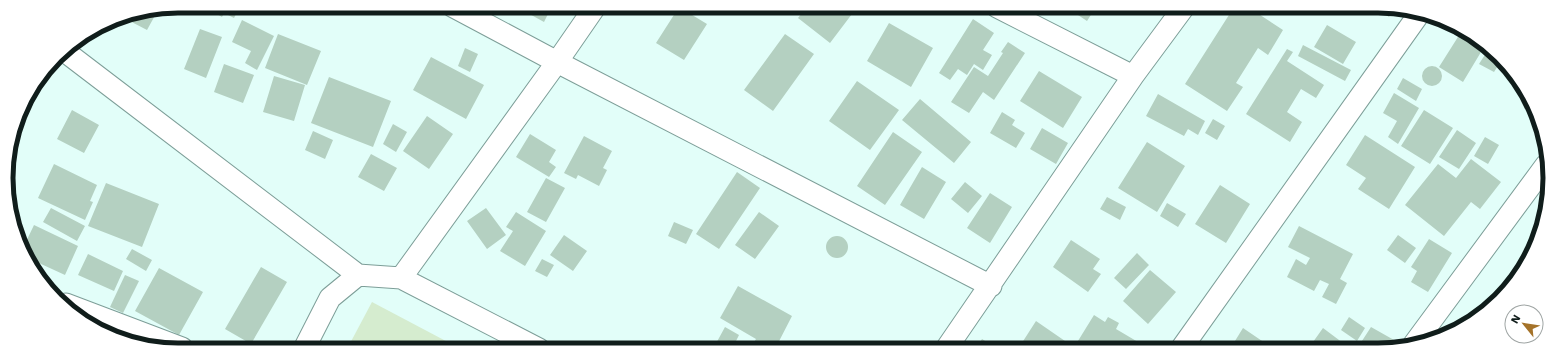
<svg xmlns="http://www.w3.org/2000/svg" width="1556" height="356" viewBox="0 0 1556 356" font-family="'Work Sans',sans-serif">
<style>
.green{fill:#d5eccf}
.building{fill:#b4d0c1}
.lines{fill:none;stroke-linecap:round;stroke-linejoin:round}
.minor-casing{stroke:#7d9e98;stroke-width:23}
.minor{stroke:#fff;stroke-width:21}
.rim{fill:none;stroke:#101d1b;stroke-width:5}
</style>
<rect width="100%" height="100%" fill="#e2fef9"/>
<path class="green" d="M372 302 461 349H347Z"/>
<path class="building" d="M210 6H231L238 10 234 18 224 13 222 17 208 9Z
M515 6H552L544 22Z
M679 7 707 24 684 60 656 43Z
M685 7H704L699 15Z
M807 7H851L855 10 830 43 798 18Z
M874 7H889L886 13Z
M1066 7H1096L1087 21Z
M1234 7H1248L1283 30 1268 55 1258 48 1236 83 1243 87 1227 111 1185 84Z
M1375 7H1395L1389 17Z
M158 10 147 30 122 17 152 11Z
M973 19 994 33 983 50 992 55 983 70 974 64 967 75 958 69 950 80 939 73Z
M242 20 274 36 257 70 245 63 251 51 232 42Z
M889 23 933 48 911 87 867 61Z
M1327 25 1356 42 1343 64 1314 47Z
M200 29 222 37 206 78 184 69Z
M1463 29 1484 47 1463 82 1439 67Z
M278 34 321 51 307 85 265 68Z
M785 34 814 54 773 111 744 90Z
M1008 42 1025 53 994 100 983 92 969 113 951 102 974 67 988 76 1003 53 1001 52Z
M1303 45 1351 70 1345 81 1298 56Z
M465 48 478 54 470 72 458 66Z
M1287 49 1293 52 1287 61 1324 85 1316 98 1301 89 1287 112 1302 122 1290 142 1246 114Z
M1488 50 1501 61 1494 72 1479 64Z
M431 57 484 85 466 119 413 90Z
M224 64 254 75 243 103 214 92Z
M1422 76a10 10 0 1 1 20 0a10 10 0 1 1-20 0Z
M1039 71 1082 97 1063 128 1020 101Z
M274 76 305 85 294 121 263 112Z
M329 77 391 101 373 147 311 123Z
M1403 78 1422 89 1416 101 1397 89Z
M857 81 899 110 870 150 829 121Z
M1394 93 1419 108 1398 144 1388 137 1397 121 1383 113Z
M1158 94 1205 121 1198 135 1188 129 1184 136 1146 116Z
M920 99 971 142 954 163 902 120Z
M72 110 99 125 84 153 57 139Z
M1424 110 1453 128 1430 164 1401 146Z
M1002 112 1015 120 1012 125 1025 133 1016 148 990 133Z
M427 116 453 134 429 169 403 151Z
M1213 119 1225 126 1217 140 1205 133Z
M393 124 407 132 396 152 383 144Z
M1042 128 1068 143 1056 164 1030 149Z
M1457 130 1476 143 1459 169 1439 157Z
M313 131 333 140 325 159 305 150Z
M893 132 922 152 885 205 857 186Z
M530 134 556 150 549 162 556 167 549 177 516 157Z
M1365 135 1415 167 1389 209 1358 189 1366 178 1346 165Z
M584 136 612 151 603 168 607 170 599 186 578 175 576 179 564 173Z
M1485 137 1499 145 1488 164 1474 156Z
M1147 142 1185 166 1157 212 1118 188Z
M371 154 397 168 384 191 358 177Z
M1471 159 1501 182 1480 209 1471 202 1444 236 1405 205 1438 164 1456 178Z
M54 164 97 185 90 201 93 202 85 220 38 198Z
M922 167 946 182 924 219 900 205Z
M737 172 760 188 719 249 696 234Z
M546 178 565 188 546 222 527 212Z
M965 182 982 196 968 213 951 199Z
M106 183 159 204 142 247 88 226Z
M1220 185 1250 204 1226 243 1195 224Z
M990 193 1012 207 990 243 967 228Z
M1107 197 1126 207 1120 220 1100 209Z
M1167 203 1186 214 1178 227 1160 216Z
M51 208 85 226 77 241 43 222Z
M486 208 506 235 487 249 467 221Z
M516 212 546 231 525 266 500 251 513 231 506 227Z
M759 212 779 226 755 259 735 245Z
M674 222 693 230 686 244 668 236Z
M34 225 78 246 65 275 28 258 23 248Z
M1299 226 1353 254 1340 279 1347 283 1336 304 1322 297 1329 284 1320 280 1314 291 1287 277 1296 259 1306 265 1310 258 1288 247Z
M564 235 587 251 573 271 550 255Z
M1398 235 1416 248 1405 263 1387 250Z
M826 247a11 11 0 1 1 22 0a11 11 0 1 1-22 0Z
M1429 239 1452 253 1428 292 1411 282 1417 271 1411 267Z
M1071 240 1100 259 1093 269 1101 274 1088 292 1053 267Z
M132 249 152 260 146 271 126 259Z
M1137 253 1149 265 1126 289 1114 278Z
M88 254 123 271 114 291 78 275Z
M542 259 554 265 547 277 535 271Z
M261 267 287 282 251 344 225 329Z
M159 268 203 292 179 335 135 311Z
M1150 270 1176 292 1148 324 1123 301Z
M1511 272 1517 276 1503 295 1498 290Z
M125 275 139 281 123 313 110 307Z
M738 286 792 316 775 349H755L751 347 756 339 720 318Z
M1094 315 1105 322 1108 317 1119 323 1116 329 1138 342 1134 349H1073Z
M1349 317 1365 328 1357 341 1341 330Z
M1036 321 1065 341 1060 349H1018Z
M725 327 739 335 732 349H713Z
M1371 327 1394 340 1389 349H1367L1360 344Z
M1243 328 1274 349H1230Z
M1323 328 1351 349H1308Z
M982 339 998 349H976Z"/>
<g class="lines">
<defs>
<path id="minor" d="M452 6 557 62 991 286
M997 7 1133 76
M63 50 358 275
M401 278 557 62 595 7
M66 304 182 348
M1414 344 1546 165
M304 349 330 298 358 275 401 278 539 349
M946 349 1133 76 1184 7
M1181 349 1419 14"/>
</defs>
<use href="#minor" class="minor-casing"/>
<use href="#minor" class="minor"/>
</g>
<path d="M0 0H1556V356H0ZM178 13H1378A165 165 0 0 1 1543 178V178A165 165 0 0 1 1378 343H178A165 165 0 0 1 13 178V178A165 165 0 0 1 178 13Z" fill="#fff" fill-rule="evenodd"/>
<path class="rim" d="M178 13H1378A165 165 0 0 1 1543 178V178A165 165 0 0 1 1378 343H178A165 165 0 0 1 13 178V178A165 165 0 0 1 178 13Z"/>
<g transform="translate(1524 324) rotate(300)"><circle r="19" fill="#ffffff" stroke="#9fa5a4"/>
<path d="M0-3L7 15L0 10L-7 15Z" fill="#a5732a"/>
<text y="-6" font-size="11" font-weight="bold" text-anchor="middle" fill="#101d1b">N</text>
</g>
</svg>
